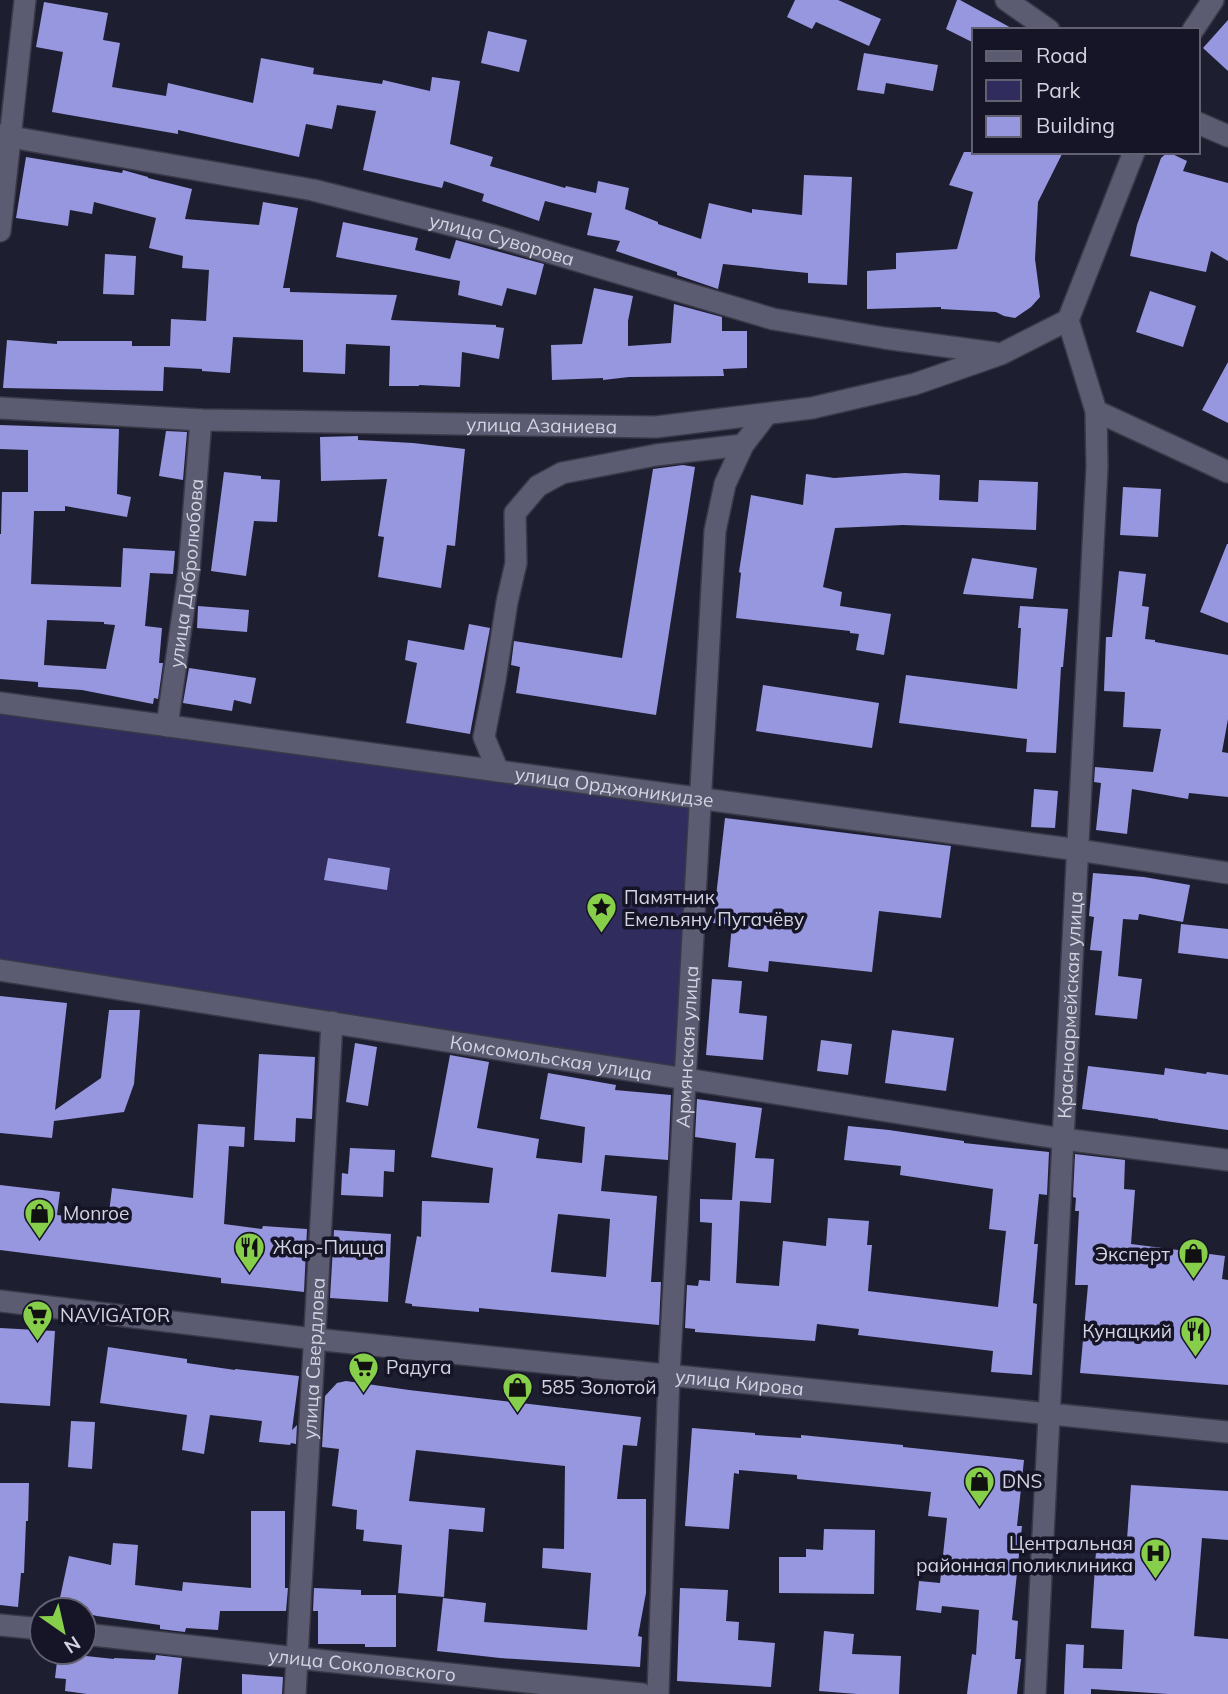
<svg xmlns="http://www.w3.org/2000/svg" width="1228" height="1694" viewBox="0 0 1228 1694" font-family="Mulish,sans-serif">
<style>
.green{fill:#302d5e}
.building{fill:#9797e0;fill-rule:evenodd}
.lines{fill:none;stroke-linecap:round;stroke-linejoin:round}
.minor-casing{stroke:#393948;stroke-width:24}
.minor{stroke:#5b5b71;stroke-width:21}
.labels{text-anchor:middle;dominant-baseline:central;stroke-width:7;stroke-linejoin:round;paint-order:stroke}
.street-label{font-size:19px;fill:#d3d4e1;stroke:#151527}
.poi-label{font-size:19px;fill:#d3d4e1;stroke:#151527;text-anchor:start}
</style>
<rect width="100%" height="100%" fill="#1e1e31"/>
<path class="green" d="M0 703 701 799 686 1078 0 970Z"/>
<path class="building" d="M795 0H838L881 19 869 46 816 22 812 29 787 17Z
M957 0H960L1015 30H974V43L946 29Z
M44 2 108 13 103 40 120 43 112 87 166 96 168 83 253 103 261 58 314 68 313 74 382 84 383 80 430 91 432 77 460 81 450 144 493 157 490 166 565 188 566 186 596 193 598 181 629 188 625 209 658 222V224L701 239 709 203 752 213V209L802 215 804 175 852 177 847 285 808 283V273L723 264 718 289 677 275V272L616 251 620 241 587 235 592 213 545 201 539 221 482 201 484 194 444 181 442 188 363 170 376 111 337 105 332 129 306 124 299 157 178 130V134L52 112 63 52 36 47Z
M1228 20V71L1203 48Z
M488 31 527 40 519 72 481 63Z
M864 53 938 65 933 91 886 83 884 94 857 90Z
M964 152H1063L1038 202 1035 259 1040 297 1031 307 1015 318 1004 316 996 312 941 309V307L867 309V271L896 269V253L957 249 973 192 949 185Z
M1168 152 1187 161 1183 171 1228 183V261L1211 251 1206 272 1130 256 1137 225 1161 158Z
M26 157 122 173 123 170 148 177V178L192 189 185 219 259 225 263 202 298 208 283 288H290V292L397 295 391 320 496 325V327L504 328 499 359 462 352 460 387 419 385V386H389L390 346 346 344 345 374 303 372V340L233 337 230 373 202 371V369L164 367 163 391 3 388 7 340 57 344V341H132V346H170L171 319 206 321 209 270 182 268 183 256 149 248 156 218 94 202 92 214 70 210 68 226 16 218Z
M343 222 418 238 415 250 450 259 456 240 544 264 536 295 507 288 502 306 458 295 460 281 336 257Z
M105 254 136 256 134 295 103 294Z
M594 288 633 296 628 321V346L671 343 674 304 722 317V331H747V368L723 369 724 376 629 377 603 380V378L552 380 551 345 582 344Z
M1150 291 1196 306 1183 347 1136 332Z
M1228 362V423L1202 410Z
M0 425 119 429 117 494 131 497 127 517 65 506V511H34L31 584 121 587 123 548 175 551 173 574 150 573 145 626 162 628 159 663H163L158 699 154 698 153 704 82 690 38 687V682L0 679V534H1L2 492H28V450L0 449ZM47 620 104 622V624L115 625 106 669 44 665Z
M166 431 187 432 183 480 159 476Z
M358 436V440L413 443 465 449 455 546 447 545 441 588 378 577 384 537 378 536 387 479 321 481 320 437Z
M683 465 695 467 656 715 516 693 520 667 511 665 514 641 622 658 653 469Z
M224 472 261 476V479L280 480 277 522 254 521 246 576 211 571Z
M905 473 940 475 939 500 978 502 979 480 1038 482 1036 530 903 525 835 528 823 587 842 592 840 606 891 614 884 655 856 650 859 634 850 633V631L736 618 741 573 739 572 751 495 803 505 806 474 834 478Z
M1123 487 1161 489 1158 537 1120 535Z
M1227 544H1228V623L1200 612Z
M972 558 1037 568 1033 599 963 594Z
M1119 571 1146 574 1142 606 1149 607 1145 639 1155 640V642L1228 655V719L1222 752 1228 753V797L1189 793 1188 799 1132 789 1127 834 1096 830 1101 783 1094 782 1095 767 1153 772 1161 729 1123 727 1125 692 1104 691 1106 637H1112Z
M198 606 249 610 247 632 197 628Z
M1020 606 1068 609 1063 667H1061L1056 753 1026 752 1027 739 899 723 906 675 1017 689 1021 628H1018Z
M469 624 490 628 470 734 406 723 417 663 405 660 408 640 464 650Z
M189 668 256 678 251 704 234 700 232 711 183 703Z
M763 685 879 703 872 748 756 731Z
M1034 789 1058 791 1055 828 1031 827Z
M725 818 951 846 941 918 879 911 872 972 769 961 768 972 728 967 732 925 713 923Z
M328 858 390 868 387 890 324 880Z
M1093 873 1144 877 1190 885 1183 922 1139 914 1138 920 1123 919 1118 976 1142 979 1137 1019 1095 1015 1102 951 1090 950 1094 917 1089 916Z
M1181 924 1228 929V959L1178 953Z
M712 979 742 981 739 1013 767 1016 763 1060 706 1055Z
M0 996 67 1003 55 1110 101 1078 109 1010H140L134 1084 124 1112 54 1121 52 1138 0 1133Z
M892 1030 954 1038 946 1091 885 1083Z
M821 1040 852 1044 848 1075 817 1071Z
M355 1043 377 1047 368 1106 346 1102Z
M259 1054 315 1057 312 1119 296 1118 295 1142 254 1140Z
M450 1055 489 1062 477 1128 539 1139 536 1158 582 1163 585 1127 540 1119 548 1073 616 1085 615 1090 671 1095 668 1160 605 1155 601 1191 657 1196 651 1282H661L659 1325 479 1308V1312L412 1306V1304L405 1303 417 1236 421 1237 422 1201 489 1203 493 1168 431 1157ZM558 1214 610 1219 606 1277 551 1272Z
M1088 1066 1164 1075 1165 1068 1206 1074 1207 1072 1228 1075V1130L1158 1120V1119L1082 1109Z
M697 1099 762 1108 755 1158 774 1159 771 1203 740 1201 736 1283 779 1286 783 1241 826 1246 828 1218 869 1221 867 1245H872L868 1291 998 1307 1006 1231 989 1229 993 1189 900 1175 901 1166 844 1160 848 1126 889 1130 964 1141V1143L1049 1152 1047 1195 1039 1194 1034 1244H1038L1033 1303 1037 1304 1032 1375 991 1372 993 1351 858 1335 859 1329 817 1324 815 1341 695 1332V1329L685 1328 687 1285 698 1286 699 1280 710 1281 712 1223 700 1222V1199L732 1200 736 1143 695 1137Z
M198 1124 245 1127 244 1147 229 1146 224 1224 262 1229 263 1226 307 1229 304 1292 221 1283V1278L0 1250V1185L60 1192 57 1215 108 1221 112 1188 193 1198Z
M350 1148 395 1150 394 1172 384 1171 383 1197 341 1195 342 1173 348 1174Z
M1075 1154 1125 1160 1124 1189 1135 1190 1131 1244 1225 1256 1222 1279 1228 1280V1385L1080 1373 1088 1285H1075L1079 1211H1075L1076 1198 1073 1197Z
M334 1230 391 1234 388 1302 330 1298Z
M0 1328 55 1331 50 1406 0 1403Z
M108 1347 187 1359V1363L235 1370V1369L299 1376 292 1430 297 1425 296 1444 291 1443 290 1445 259 1442 262 1421 210 1415 204 1454 182 1450 187 1415 100 1403Z
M346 1381 409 1390 641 1417 637 1446 623 1445 617 1499H646V1593L638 1636 642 1637 640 1667 500 1658 437 1651 443 1598 486 1603 484 1622 587 1630 591 1573 542 1568 543 1548 564 1549 565 1466 416 1450 409 1501 485 1508 483 1532 449 1529 444 1597 398 1593 402 1545 363 1541 364 1530 356 1529 357 1510 332 1506 339 1449 322 1447 325 1396 337 1383Z
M71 1421 95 1422 92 1469 68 1467Z
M692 1428 755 1433V1435L801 1438V1435L903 1445V1447L1024 1460 1017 1526H1022L1012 1620 1018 1621 1015 1659H1021L1017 1694H967L972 1654 976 1655 979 1610 942 1606 941 1613 916 1610 919 1581 940 1583 947 1518 928 1516 931 1492 797 1479V1475L739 1470V1474L734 1473 729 1529 685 1526Z
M0 1483H29L28 1521H26L24 1573H21L18 1607 0 1605Z
M1131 1485 1228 1491V1540L1202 1538 1194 1636 1228 1639V1694H1168L1091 1689V1694H1064L1066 1644 1084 1645 1083 1668 1122 1669 1124 1630 1091 1628 1096 1551 1126 1553Z
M251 1511H285V1588H288L286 1611H220L218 1630 186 1628 185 1632 160 1629V1625L97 1616 84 1613V1610H71L58 1607 69 1556 111 1565 113 1543 138 1545 135 1585 182 1591 183 1582 251 1588Z
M824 1529 875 1530 874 1594 779 1593V1557H806V1549L823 1550Z
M314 1588 361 1590V1595H396V1647H365V1644H318V1611H313Z
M680 1588 728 1590 726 1621 739 1622 738 1640 775 1643 771 1687 677 1681Z
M824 1631 854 1634 852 1654 901 1656 899 1694H857L819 1691Z
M58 1653 114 1659V1658L155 1660 156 1655 182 1658 178 1694H87L65 1691 66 1679 55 1678Z
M242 1674 283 1677 282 1694H242Z"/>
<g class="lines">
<defs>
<g id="minor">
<path d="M1006 0 1049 30"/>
<path d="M1193 30 1213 0"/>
<path d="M1198 123 1228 136"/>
<path id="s1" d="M0 135 313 190 495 236 773 319 884 338 995 353"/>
<path d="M0 231 25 0"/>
<path d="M1068 320 1134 152"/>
<path id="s2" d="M0 408 201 420 656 427 812 408 915 384 1001 354 1068 320"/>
<path d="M1096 411 1228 472"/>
<path id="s3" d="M0 703 1078 850 1228 873"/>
<path id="s4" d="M167 726 189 571 201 420"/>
<path d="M498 771 484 737 495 680 507 602 516 563 515 513 538 486 562 473 656 455 743 445"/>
<path id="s5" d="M0 970 1063 1139 1228 1160"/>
<path id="s6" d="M0 1301 314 1339 1228 1432"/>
<path d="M0 1625 42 1629"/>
<path id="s7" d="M84 1634 297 1658 642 1694"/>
<path id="s8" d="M295 1694 332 1022"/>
<path id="s9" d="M658 1694 669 1375 715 531 725 484 743 445 767 414"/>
<path id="s10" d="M1035 1694 1097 467 1096 411 1068 320"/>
</g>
</defs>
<use href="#minor" class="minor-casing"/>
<use href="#minor" class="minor"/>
</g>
<defs>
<symbol id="sight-pin" viewBox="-11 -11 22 30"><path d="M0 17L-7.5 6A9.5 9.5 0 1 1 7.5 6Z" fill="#87cf4a" stroke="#151527"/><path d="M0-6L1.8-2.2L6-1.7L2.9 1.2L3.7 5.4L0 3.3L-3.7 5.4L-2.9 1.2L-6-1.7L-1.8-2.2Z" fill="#111"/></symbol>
<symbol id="shop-pin" viewBox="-11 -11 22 30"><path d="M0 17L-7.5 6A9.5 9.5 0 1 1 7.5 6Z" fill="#87cf4a" stroke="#151527"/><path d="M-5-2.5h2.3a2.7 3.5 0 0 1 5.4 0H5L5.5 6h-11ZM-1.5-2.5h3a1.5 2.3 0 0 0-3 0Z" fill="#111"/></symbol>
<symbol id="restaurant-pin" viewBox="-11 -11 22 30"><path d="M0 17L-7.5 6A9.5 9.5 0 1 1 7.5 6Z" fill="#87cf4a" stroke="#151527"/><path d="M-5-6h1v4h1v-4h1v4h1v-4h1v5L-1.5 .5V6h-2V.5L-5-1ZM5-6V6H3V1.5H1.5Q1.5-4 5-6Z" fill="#111"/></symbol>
<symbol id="supermarket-pin" viewBox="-11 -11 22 30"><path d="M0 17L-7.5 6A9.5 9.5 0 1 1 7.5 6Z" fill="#87cf4a" stroke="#151527"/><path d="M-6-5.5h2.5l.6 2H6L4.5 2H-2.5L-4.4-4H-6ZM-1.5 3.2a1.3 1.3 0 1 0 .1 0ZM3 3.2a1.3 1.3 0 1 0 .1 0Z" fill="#111"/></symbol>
<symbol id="hospital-pin" viewBox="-11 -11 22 30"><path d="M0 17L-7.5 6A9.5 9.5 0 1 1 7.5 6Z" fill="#87cf4a" stroke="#151527"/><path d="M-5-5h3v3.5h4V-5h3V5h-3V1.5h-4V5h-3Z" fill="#111"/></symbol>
</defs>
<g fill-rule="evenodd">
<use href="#sight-pin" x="584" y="890" width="35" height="47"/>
<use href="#shop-pin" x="22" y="1196" width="35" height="47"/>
<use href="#restaurant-pin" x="232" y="1230" width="35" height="47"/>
<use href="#shop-pin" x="1176" y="1236" width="35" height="47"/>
<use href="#supermarket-pin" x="20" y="1298" width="35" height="47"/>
<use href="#restaurant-pin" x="1178" y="1314" width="35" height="47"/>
<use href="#supermarket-pin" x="346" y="1350" width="35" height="47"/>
<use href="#shop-pin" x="500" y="1370" width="35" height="47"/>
<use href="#shop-pin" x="962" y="1464" width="35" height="47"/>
<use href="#hospital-pin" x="1138" y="1536" width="35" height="47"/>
</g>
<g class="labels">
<g class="street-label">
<text stroke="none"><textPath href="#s1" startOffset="513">улица Суворова</textPath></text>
<text stroke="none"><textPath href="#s2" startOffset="542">улица Азаниева</textPath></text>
<text stroke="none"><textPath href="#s4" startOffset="154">улица Добролюбова</textPath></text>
<text stroke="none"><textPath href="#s3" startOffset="620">улица Орджоникидзе</textPath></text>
<text stroke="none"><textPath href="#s10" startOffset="690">Красноармейская улица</textPath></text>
<text stroke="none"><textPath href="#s9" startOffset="648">Армянская улица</textPath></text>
<text stroke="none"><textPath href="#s5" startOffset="558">Комсомольская улица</textPath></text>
<text stroke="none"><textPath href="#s8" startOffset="336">улица Свердлова</textPath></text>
<text stroke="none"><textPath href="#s6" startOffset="744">улица Кирова</textPath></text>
<text stroke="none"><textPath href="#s7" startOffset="280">улица Соколовского</textPath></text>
</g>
<g class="poi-label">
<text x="624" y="897">Памятник<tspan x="624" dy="22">Емельяну Пугачёву</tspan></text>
<text x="63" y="1213">Monroe</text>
<text x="273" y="1247">Жар-Пицца</text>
<text x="1170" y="1254" text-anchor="end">Эксперт</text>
<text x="60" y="1315">NAVIGATOR</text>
<text x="1172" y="1331" text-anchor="end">Кунацкий</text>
<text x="386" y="1367">Радуга</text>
<text x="541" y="1387">585 Золотой</text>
<text x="1002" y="1481">DNS</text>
<text x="1133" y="1543" text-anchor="end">Центральная<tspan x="1133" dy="22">районная поликлиника</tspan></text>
</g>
</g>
<rect x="972" y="28" width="228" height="126" fill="#151527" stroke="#616171" stroke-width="2"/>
<rect x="986" y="51" width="35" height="10" fill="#5b5b71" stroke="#616171" stroke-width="2"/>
<text x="1036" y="63" font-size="21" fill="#d3d4e1">Road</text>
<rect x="986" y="80" width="35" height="21" fill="#302d5e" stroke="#616171" stroke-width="2"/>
<text x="1036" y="98" font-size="21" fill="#d3d4e1">Park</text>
<rect x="986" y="116" width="35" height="21" fill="#9797e0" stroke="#616171" stroke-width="2"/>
<text x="1036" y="133" font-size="21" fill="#d3d4e1">Building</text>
<g transform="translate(63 1631) rotate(146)"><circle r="33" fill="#151527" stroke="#616171" stroke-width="2"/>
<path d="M0-5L12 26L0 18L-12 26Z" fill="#87cf4a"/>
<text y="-10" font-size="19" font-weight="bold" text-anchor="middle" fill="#d3d4e1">N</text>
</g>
</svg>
